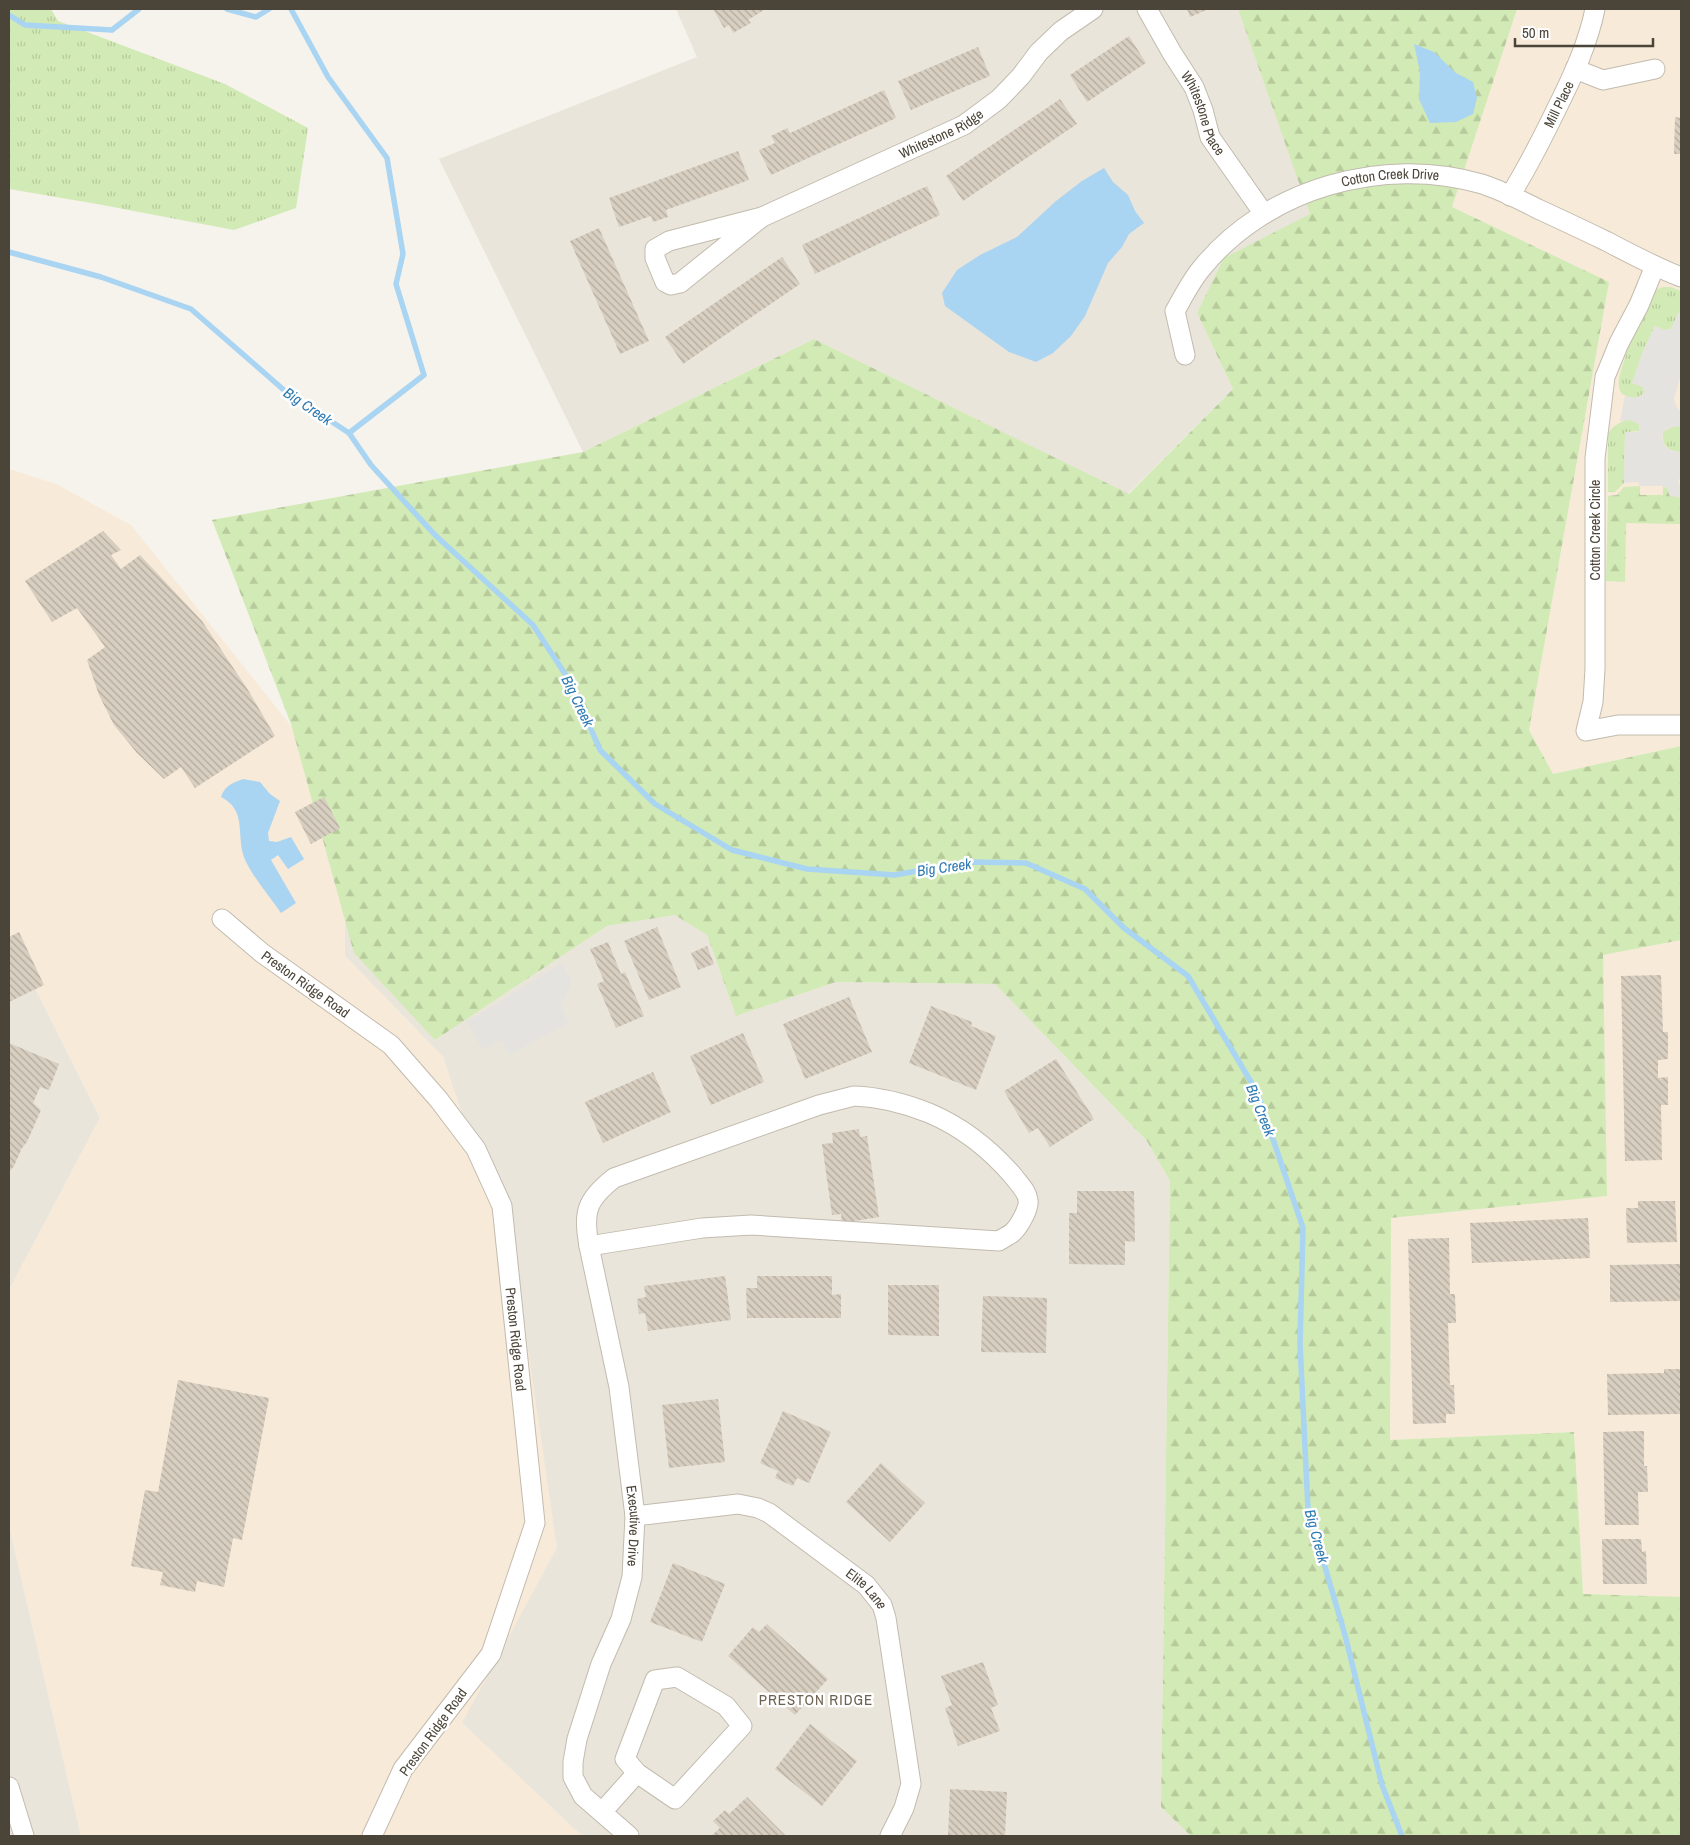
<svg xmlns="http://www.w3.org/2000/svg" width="1690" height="1845" viewBox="0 0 1690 1845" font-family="'Archivo Narrow',sans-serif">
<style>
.residential{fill:#eae5da}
.commercial{fill:#f7ead8}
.grass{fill:url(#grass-tufts)}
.forest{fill:url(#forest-firs)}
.parking{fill:#e5e3e0}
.water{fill:#a9d4f2}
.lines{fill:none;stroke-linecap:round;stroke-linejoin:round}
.stream{stroke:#a9d4f2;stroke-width:5.5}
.building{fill:url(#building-back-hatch)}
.minor-casing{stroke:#c2bbae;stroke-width:21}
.minor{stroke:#fff;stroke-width:19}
.labels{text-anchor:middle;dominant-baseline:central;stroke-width:5;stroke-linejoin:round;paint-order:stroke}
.street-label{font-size:14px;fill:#4b4439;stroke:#fff}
.water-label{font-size:15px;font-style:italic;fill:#2e7ab2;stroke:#fff}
.neighbourhood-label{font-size:15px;letter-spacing:1px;fill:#6e6250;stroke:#fff}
</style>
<defs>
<pattern id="grass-tufts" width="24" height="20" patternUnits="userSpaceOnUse" patternTransform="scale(1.25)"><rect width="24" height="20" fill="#d2eab5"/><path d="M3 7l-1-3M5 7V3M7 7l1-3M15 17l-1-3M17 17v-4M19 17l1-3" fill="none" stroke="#b6ca9c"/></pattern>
<pattern id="forest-firs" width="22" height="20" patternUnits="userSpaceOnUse" patternTransform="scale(1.25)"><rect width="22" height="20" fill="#d2eab5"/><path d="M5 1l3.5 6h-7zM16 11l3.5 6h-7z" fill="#b6ca9c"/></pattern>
<pattern id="building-back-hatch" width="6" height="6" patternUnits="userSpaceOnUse" patternTransform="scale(1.25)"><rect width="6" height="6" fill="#d8cfc1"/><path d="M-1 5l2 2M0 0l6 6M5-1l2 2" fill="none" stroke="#b1aa9e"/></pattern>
</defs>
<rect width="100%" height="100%" fill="#f6f3ec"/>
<path class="residential" d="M676 9H1238L1311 214 1224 259 1197 313 1233 389 1128 494 814 339 583 452 439 159 697 57Z
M675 915 707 935 736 1016 836 982 995 984 1147 1141 1170 1181 1161 1807 1191 1836H582L462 1723 519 1286 443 1057 345 956V918L435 1040 607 926Z
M9 936 100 1118 9 1290Z
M9 1525 81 1836H9Z"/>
<path class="commercial" d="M1517 9H1681V746L1553 774 1529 730 1609 282 1452 207Z
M9 469 56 484 131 525 323 766 344 826 345 956 443 1057 519 1286 557 1548 462 1723 582 1836H81L9 1525V1290L100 1118 9 936Z
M1681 940V1597L1583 1594 1574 1432 1390 1440 1391 1218 1606 1196 1603 955Z"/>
<path class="grass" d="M9 9H51L58 21 225 84 308 128 296 208 234 230 97 204 9 189Z
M1664 287H1671L1681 291V314L1678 313 1671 329 1664 330 1655 326 1642 354 1632 383 1642 386 1645 392C1638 400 1631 399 1622 394 1619 389 1618 385 1619 379 1622 363 1643 304 1654 292 1657 289 1660 288 1664 287Z
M1625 420H1631L1639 424 1640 431 1625 432 1624 483 1615 492H1608V433L1613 427Z
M1673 426H1681V452C1668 451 1661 446 1663 432Z"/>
<path class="forest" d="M1238 9H1517L1452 207 1609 282 1529 730 1553 774 1681 746V940L1603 955 1607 1196 1391 1218 1390 1440 1574 1432 1583 1594 1681 1597V1836H1191L1161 1807 1170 1181 1147 1141 995 984 836 982 736 1016 707 935 675 915 607 926 435 1040 354 953 291 724 212 520 583 452 814 339 1129 494 1233 389 1197 313 1224 258 1310 214Z
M1640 486V495H1663V486L1667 488 1670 496 1681 497V524L1626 523 1625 582 1606 581 1608 496 1617 495 1624 487Z"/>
<path class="parking" d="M1678 313 1681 314V374L1674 399 1676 406 1681 412V426L1668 428 1663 432 1662 439 1665 447 1672 451 1681 452V476L1678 482 1681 486V497L1670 496 1667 488 1664 486H1640L1638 482 1624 483 1625 432H1638L1640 427 1639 424 1631 420 1620 421 1625 396 1637 398 1645 392 1642 386 1632 383 1642 354 1655 326 1664 330 1671 329Z
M562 963 572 982 561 1007 569 1023 509 1055 502 1040 483 1050 467 1022Z"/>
<path class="water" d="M1414 44 1434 52 1456 73 1473 82 1477 98 1473 114 1456 122 1430 123 1419 99 1420 72Z
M1104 168 1113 182 1128 195 1135 211 1144 223 1129 234 1122 247 1108 263 1085 316 1071 336 1053 353 1036 362 1009 352 945 306 942 293 957 270 980 255 1017 237 1056 201 1082 181Z
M243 779 260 782 270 794 280 801 268 833 269 841 277 842 291 837 304 859 288 869 278 855 271 860 296 903 281 913C271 898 247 870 243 854 237 831 246 810 221 797 225 785 233 783 243 779Z"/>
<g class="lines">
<path class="stream" d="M227 9 256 17 269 9
M291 9 328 77 387 158 403 254 396 284 424 375 349 433
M9 15 25 25 112 30 139 9
M9 252 101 277 191 309 285 391 349 433 371 465 435 535 533 625 571 683 600 750 655 804 732 850 807 869 895 875 966 862 1026 863 1085 889 1124 928 1188 976 1257 1092 1303 1228 1300 1344 1308 1509 1345 1635 1382 1785 1402 1836"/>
</g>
<path class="building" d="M713 9H764V10L748 20 751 23 733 33 729 25 724 28Z
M1187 9H1209L1190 17Z
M1129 36 1146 63 1087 102 1070 75Z
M978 47 990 76 911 110 898 81Z
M884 90 896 118 771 175 759 150 775 143 771 136 787 128 790 133Z
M1060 99 1077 124 963 201 946 176Z
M1675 117 1681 118V154H1674Z
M738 151 749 180 666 210 668 217 653 222 651 216 619 227 609 198Z
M927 186 940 215 815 274 802 245Z
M599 228 649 341 620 354 570 241Z
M782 257 800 284 683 364 665 337Z
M103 531 121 550 111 555 121 569 140 555 202 621 248 690 275 736 195 788 181 767 164 779 137 753 114 725 99 695 87 660 105 647 77 608 52 622 25 581Z
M324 797 340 828 311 844 295 812Z
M657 927 681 987 649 1000 624 941Z
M19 932 44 985 9 1002V937Z
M608 942 621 974 625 972 644 1016 616 1028 597 984 604 981 590 949Z
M707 946 714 964 698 970 691 953Z
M1661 975 1663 1032H1668V1059L1658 1060V1078L1668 1077V1105H1661L1662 1160 1625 1161 1621 976Z
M849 997 872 1052 805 1079 783 1024Z
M931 1006 972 1022 971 1026 996 1036 976 1090 909 1063Z
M743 1033 764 1082 711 1105 690 1056Z
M9 1043 59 1064 49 1090 40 1087 33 1103 41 1110 27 1142 22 1148 14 1166 9 1172Z
M1056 1059 1094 1119 1050 1147 1038 1128 1029 1133 1004 1091Z
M653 1072 671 1112 603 1143 585 1102Z
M859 1129 860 1137 867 1136 879 1217 842 1223 841 1214 832 1215 822 1144 833 1143 832 1133Z
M1077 1191H1134L1135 1242 1125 1241V1265L1069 1264V1213H1077Z
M1638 1201H1675L1677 1242 1627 1243 1626 1208H1638Z
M1588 1218 1590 1258 1472 1263 1470 1223Z
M1449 1238 1450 1294H1455L1456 1323H1448L1450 1385H1454L1455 1414H1446V1423L1413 1424 1408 1239Z
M1681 1264V1301L1610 1302V1265Z
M725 1276 731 1320 648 1331 645 1313 639 1314 637 1299 646 1297 644 1286Z
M757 1276H832V1295L841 1294V1318H747L746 1288H757Z
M888 1285H939V1336L888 1335Z
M983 1296 1047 1298 1046 1353 981 1352Z
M1664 1369H1681V1414L1608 1415 1607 1374 1664 1373Z
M178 1380 269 1398 242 1540 233 1538 224 1587 197 1581 195 1592 160 1585 163 1572 131 1566 145 1490 158 1492Z
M718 1399 725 1462 669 1468 662 1405Z
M783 1411 831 1432 809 1483 797 1478 793 1486 775 1478 778 1471 760 1463Z
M1644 1431V1466H1647L1648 1492H1638L1639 1525H1605L1603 1432Z
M881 1463 925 1503 890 1542 846 1502Z
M1602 1539H1641L1642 1552 1646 1551 1647 1584H1603Z
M673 1563 725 1584 702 1642 650 1622Z
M767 1624 828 1679 795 1715 728 1656 753 1627 759 1632Z
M983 1662 998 1705 991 1708 1000 1731 958 1746 945 1708 952 1705 941 1676Z
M810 1724 857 1761 822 1806 775 1769Z
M950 1789 1007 1792 1005 1836H948Z
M747 1797 786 1836H711L720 1828 713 1821 725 1810 729 1814Z"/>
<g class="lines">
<defs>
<g id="minor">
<path id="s1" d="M1147 9 1172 53 1194 87 1203 110 1210 137 1264 214"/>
<path d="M1575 69 1603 80 1655 69"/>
<path id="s2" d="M1510 196C1527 168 1542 139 1556 110 1572 78 1588 44 1595 9"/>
<path id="s3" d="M762 217 680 283 671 285 665 282 655 258V249L669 241 762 217 964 125 999 99 1021 76 1039 52 1061 31 1093 9"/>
<path d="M1655 266 1639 305 1619 343 1605 377 1595 458V669L1593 702 1586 731 1618 725H1681"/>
<path id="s4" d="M1185 355 1175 311C1183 297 1191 281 1201 269 1266 188 1384 155 1482 184 1501 190 1520 200 1538 209 1560 219 1583 230 1606 241 1631 254 1655 267 1681 277"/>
<path id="s5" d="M222 919 262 953 391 1045 439 1100 476 1149 502 1206 535 1523 491 1654 403 1769 372 1836"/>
<path d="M854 1096C881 1097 904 1103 929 1113 962 1127 991 1150 1014 1177 1019 1184 1027 1191 1028 1200 1030 1208 1018 1228 1012 1233 1008 1236 1003 1238 999 1241L751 1225 702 1228 589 1246C583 1212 586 1200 614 1178L819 1105Z"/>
<path id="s6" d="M589 1246 619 1387 635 1516 632 1577 621 1619 601 1664 577 1739 573 1762V1777L583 1796 629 1836"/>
<path id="s7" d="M635 1516 738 1504 758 1508 769 1513 866 1585 882 1605 886 1618 911 1784 904 1808 890 1836"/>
<path d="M677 1677 726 1706 742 1726 675 1799 637 1773 625 1759 655 1680Z"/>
<path d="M9 1787 24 1836"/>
<path d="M602 1812 637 1773"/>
</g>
</defs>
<use href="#minor" class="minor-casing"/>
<use href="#minor" class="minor"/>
</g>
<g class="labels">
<g class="street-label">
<text stroke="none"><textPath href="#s2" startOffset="104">Mill Place</textPath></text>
<text stroke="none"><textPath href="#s1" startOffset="119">Whitestone Place</textPath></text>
<text stroke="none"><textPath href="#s3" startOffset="466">Whitestone Ridge</textPath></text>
<text stroke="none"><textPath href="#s4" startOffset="312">Cotton Creek Drive</textPath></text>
<text transform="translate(1595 530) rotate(-90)">Cotton Creek Circle</text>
<text stroke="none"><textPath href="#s5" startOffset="106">Preston Ridge Road</textPath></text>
<text stroke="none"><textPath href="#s5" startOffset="542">Preston Ridge Road</textPath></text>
<text stroke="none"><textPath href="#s6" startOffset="284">Executive Drive</textPath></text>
<text stroke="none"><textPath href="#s7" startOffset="260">Elite Lane</textPath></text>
<text transform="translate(433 1732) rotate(-54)">Preston Ridge Road</text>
</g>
<g class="water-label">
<text transform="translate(308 406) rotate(34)">Big Creek</text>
<text transform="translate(578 701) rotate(64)">Big Creek</text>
<text transform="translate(944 867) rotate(-8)">Big Creek</text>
<text transform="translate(1261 1110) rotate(68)">Big Creek</text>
<text transform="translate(1317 1536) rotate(75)">Big Creek</text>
</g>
<g class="neighbourhood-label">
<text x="816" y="1699">PRESTON RIDGE</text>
</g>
</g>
<rect width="1690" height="1845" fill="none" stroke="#4b4439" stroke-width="20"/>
<path d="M1515 38v8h138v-8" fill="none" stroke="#4b4439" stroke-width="2.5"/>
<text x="1522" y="38" font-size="15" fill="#4b4439" stroke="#ffffff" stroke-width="4" paint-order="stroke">50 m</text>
</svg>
